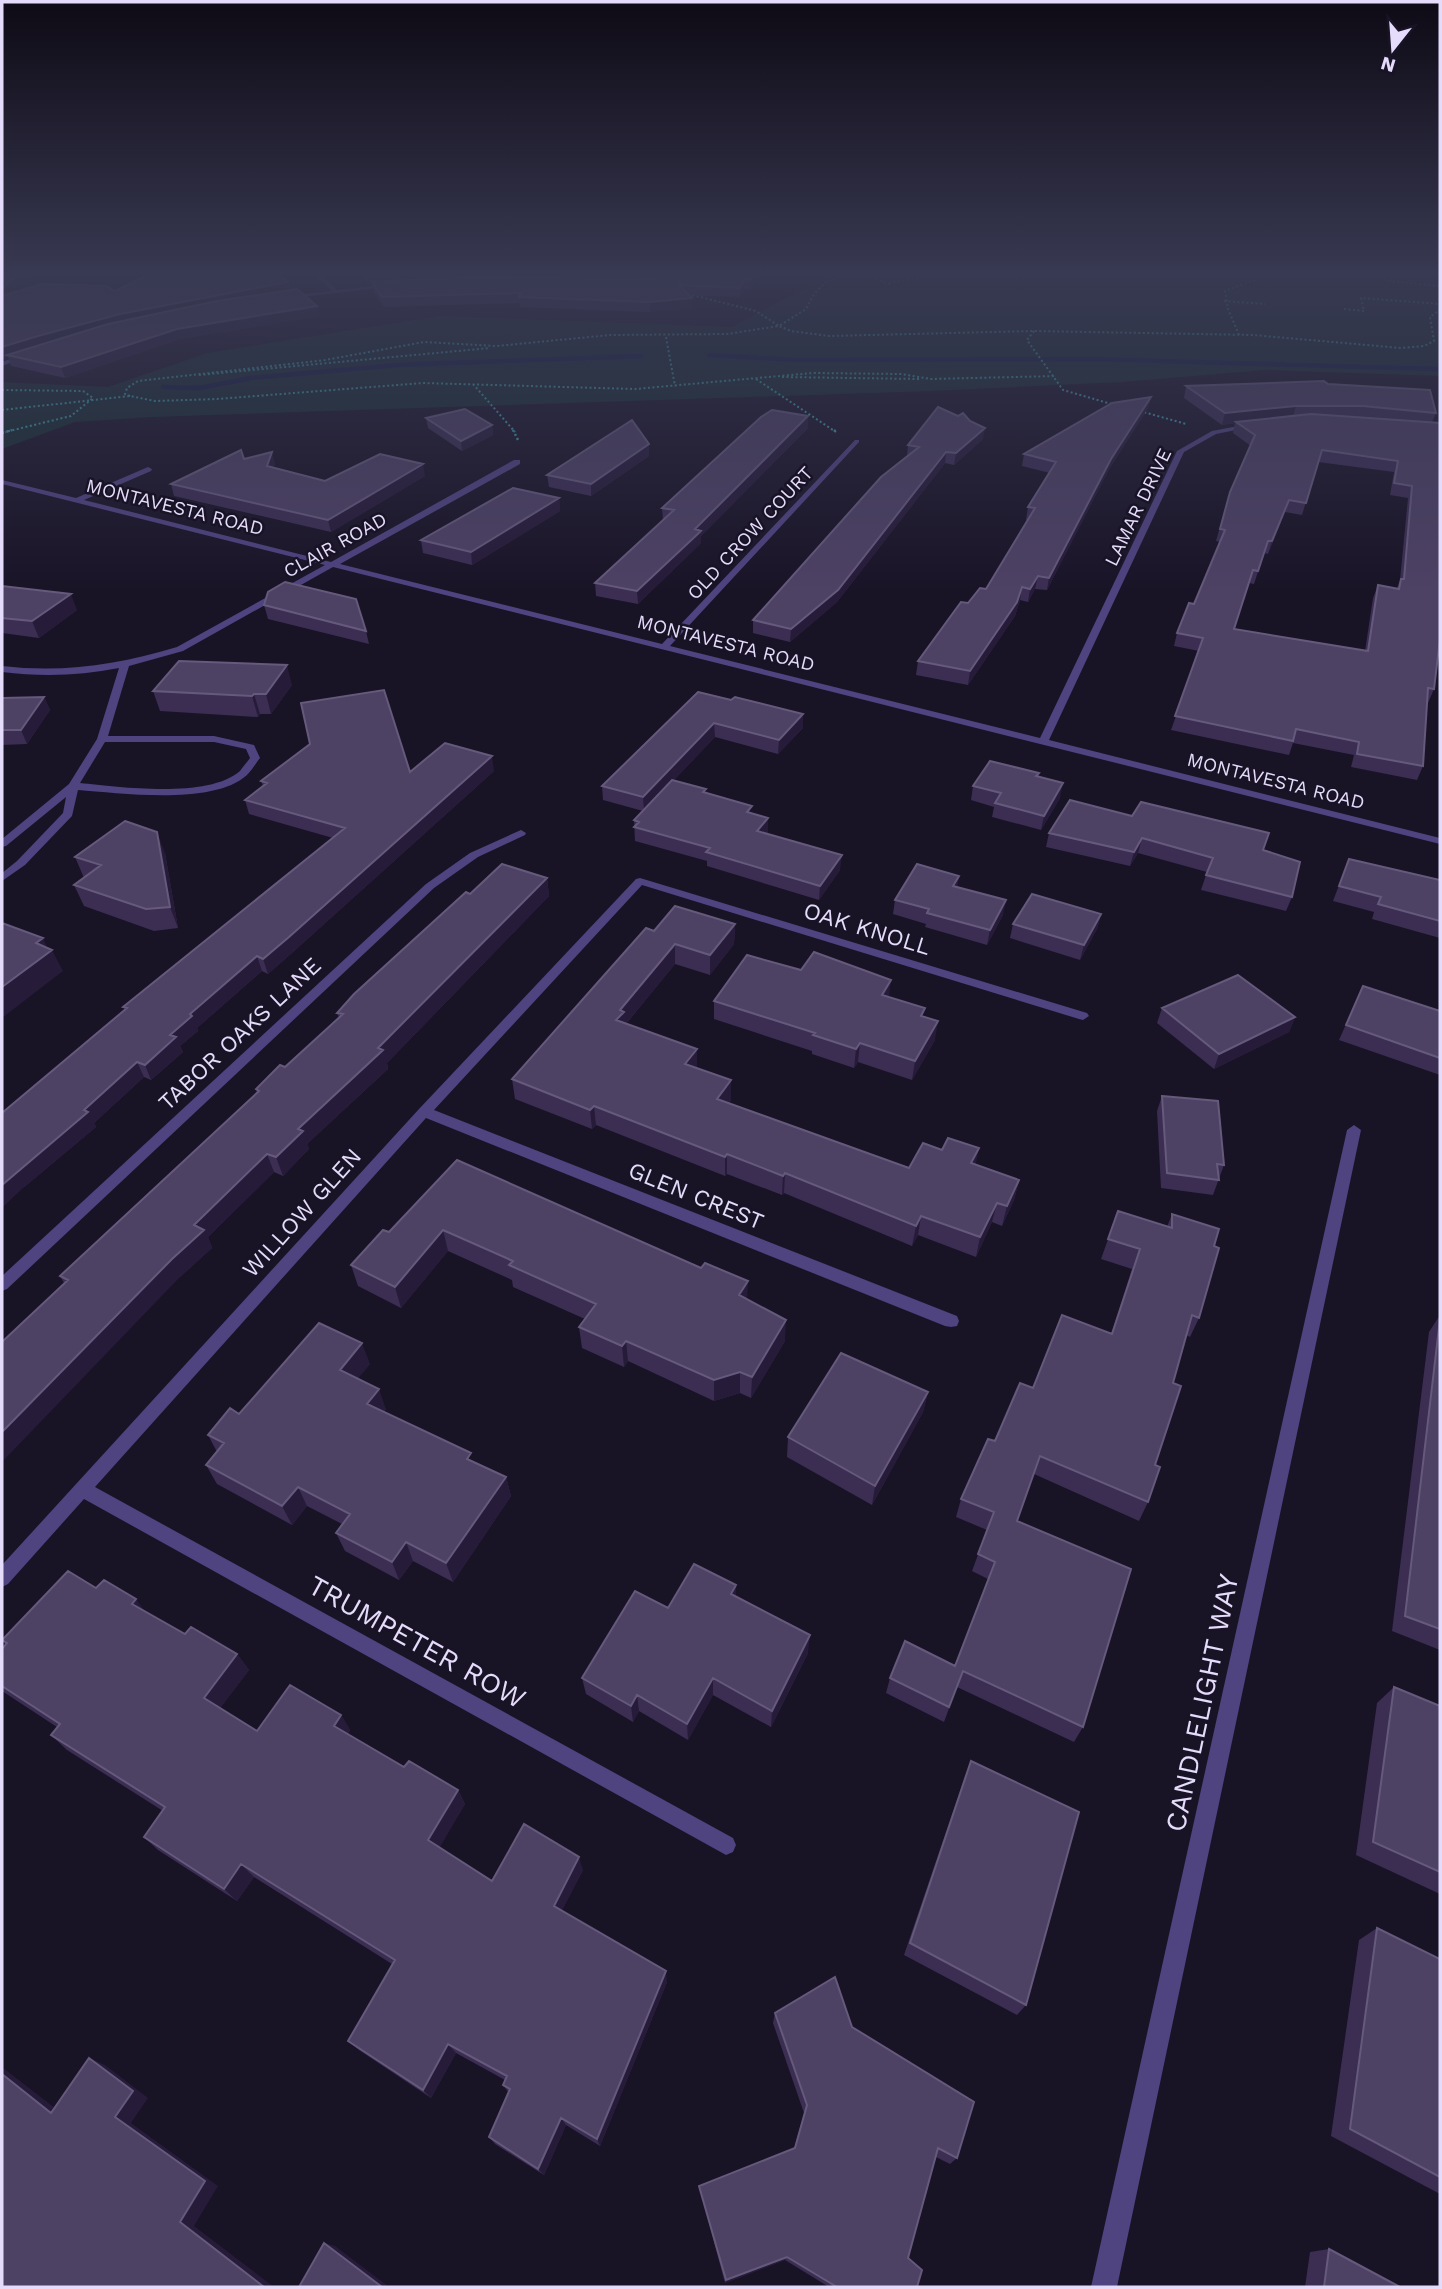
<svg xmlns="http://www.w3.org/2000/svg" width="1442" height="2289" viewBox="0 0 1442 2289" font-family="'Work Sans',sans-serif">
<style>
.green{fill:#172d30}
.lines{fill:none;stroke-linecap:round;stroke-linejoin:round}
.stream{stroke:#111b41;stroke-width:4.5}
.path-far1{stroke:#3fa2ac;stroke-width:2;stroke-dasharray:2 2.5;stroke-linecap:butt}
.path{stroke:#3fa2ac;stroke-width:2.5;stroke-dasharray:2 2.5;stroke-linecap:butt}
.street{fill:#4f4380;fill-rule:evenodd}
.wall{fill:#3b2e52;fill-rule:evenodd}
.shaded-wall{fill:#261b39}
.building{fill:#4d4164;stroke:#65597c;stroke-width:2;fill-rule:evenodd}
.labels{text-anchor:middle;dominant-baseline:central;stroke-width:5;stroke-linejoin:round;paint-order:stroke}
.far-street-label{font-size:19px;fill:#e5dcfb;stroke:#191326}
.street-label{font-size:23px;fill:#e5dcfb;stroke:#191326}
.near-street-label{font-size:28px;fill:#e5dcfb;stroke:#191326}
</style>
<rect width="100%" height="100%" fill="#191326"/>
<path class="green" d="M834 272H1440V376L1265 370 1123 382 931 391 152 417 75 422 2 449V382L108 387 207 353 440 316 732 327Z"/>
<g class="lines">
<path class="stream" d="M709 355 796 360 1091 359 1440 369
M163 387 200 388 251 378 398 365 641 356"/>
<path class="path-far1" d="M854 272 890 284
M1372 272 1390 281 1440 286
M889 283 920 278
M688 294 756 311 779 326 806 309 814 294 827 281 853 272
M1224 301 1265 304
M1344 309 1364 311 1361 298 1440 304
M1034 331 1027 340 1063 390 1115 405
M1239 335 1228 309 1225 291 1262 277 1259 272
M666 337 675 386
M199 375 490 348
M782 377 920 379
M756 379 836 432
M473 384 515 432
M2 390 83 391 93 398 71 416 5 432
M130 396 125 394 127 388 138 381 325 360 424 342 497 346 610 335 727 334 779 326 791 331 829 336 1033 331 1253 335 1401 348 1424 346 1434 341 1430 317 1440 310
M2 410 130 396 155 401 217 399 423 383 635 389 813 373 901 374 931 379 1056 376
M1140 411 1186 424"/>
<path class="path" d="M513 430 519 442
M834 430 836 432
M2 433 12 430"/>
<path class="street" d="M313 272H318L337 290 391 284 394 286 284 299 286 296 332 291Z
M27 353 29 356 2 366V362Z
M1254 423 1256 426 1216 434 1184 452 1049 740 1440 838V844L333 567 183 651 129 666 108 736H214L254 745 260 758C256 763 252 770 247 775 213 806 121 793 78 790L72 816 25 865 2 881V873L17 861 63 813 66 797 6 846 2 847V839L69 784 97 739 119 668C80 676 41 677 2 672V666C63 673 118 665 177 647L325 565 2 484V480L76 498 148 467 152 469 151 471 84 500 331 562 514 460H520V464L340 564 662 644 855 440H859V442L670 646 1040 738 1177 451 1212 431ZM105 742H214L246 749 250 758C247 762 243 767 240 771 208 799 120 787 80 783Z
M521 830 526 833 525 835 478 857 434 888 7 1289 2 1291V1276L426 884 470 853Z
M640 878 1087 1013 1089 1016 1083 1020 1079 1019 642 885 434 1110 957 1316 959 1321 957 1326 951 1327 945 1326 426 1118 95 1487 733 1838 736 1845 733 1852 726 1855 84 1499 8 1584 2 1587V1565L419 1109 636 879Z
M1354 1125 1361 1130 1117 2287H1091L1347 1130Z"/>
</g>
<path class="wall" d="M2 272H34L12 292 115 291 288 282 290 290 317 306 319 316 180 339 65 378 11 366 8 357 2 359Z
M360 272H758L750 290 744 289 740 297 690 295 692 298V308L650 312 520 307V303L384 307 374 292 372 284H368Z
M1328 384 1436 413 1432 422 1434 689 1428 703 1427 702 1423 766 1417 780 1351 767 1354 755 1293 743 1289 755 1171 730 1199 651 1174 646 1177 633 1194 604 1220 542 1216 541 1230 492 1251 446 1233 433 1235 423 1222 425 1184 398 1186 386ZM1318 462 1394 472 1390 495 1408 498 1400 580 1397 588 1378 585 1373 598 1365 651 1234 629 1249 583 1254 584 1264 553 1268 554 1285 512 1302 515Z
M1151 397 1148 408 1108 471 1047 590 1035 589 1028 602 1020 600 1015 616 968 685 916 675 918 661 968 603 986 589 1028 520H1026L1028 507 1050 473 1022 466 1024 454Z
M808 416V428L701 536V543L638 604 596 596 595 583 663 520 662 508Z
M426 418 492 425 493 435 462 451 428 428Z
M983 439 954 465 945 463 837 602 790 642 753 633V620L907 456 908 445Z
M649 456 591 496 549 487 547 475Z
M244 459 275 464 273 468 325 481 425 476 331 532 174 496 171 484Z
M559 498 560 511 472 565 423 553 421 540Z
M2 586 77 610 39 638 2 633Z
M264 605 366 631 369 644 268 619Z
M292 685 271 714H260L258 717 160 711 153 691Z
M44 697 50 710 27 744 2 745V700Z
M731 700 803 714V728L778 754 715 737 673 781 706 793 752 813 768 832 766 834 840 870 819 900 707 866V861L635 841 634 820 643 811 603 800 602 786Z
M494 771 293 952 268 974 262 971 197 1028 198 1031 180 1046 183 1052 151 1080 144 1077 94 1123 96 1127 23 1188 125 1010 123 1007 333 838 249 814 245 800 263 786 261 781 410 772Z
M1039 773 1038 777 1060 798 1041 830 992 817 994 807 971 800 973 786Z
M1132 816 1263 850 1292 897 1286 911 1201 890 1207 872 1138 853 1130 866 1046 847 1049 833Z
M165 853 178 928 154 931 84 906 74 885 84 878 75 857Z
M1349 859 1440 880V938L1372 919 1374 912 1333 901Z
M959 876 957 887 1003 915 987 945 925 927 926 924 893 914 895 900Z
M547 878 549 896 387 1063 388 1069 307 1144 309 1149 283 1176 274 1172 208 1237 212 1248 180 1277 64 1283 60 1276 257 1093 256 1089 285 1067 339 1018 337 1013 470 894Z
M1101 914 1097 929 1080 960 1010 938 1013 924Z
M735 924 734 944 710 975 675 964 626 1024 697 1049V1068L731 1100 729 1103 909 1168 976 1165 1019 1180 1014 1200 1002 1226 992 1222 976 1257 918 1235 912 1246 784 1193 782 1195 727 1174 725 1176 596 1125 592 1129 515 1099 512 1079 654 931Z
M1363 986 1440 1011V1075L1339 1040Z
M889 997 924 1017 935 1040 912 1080 858 1062 854 1068 812 1054V1051L714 1019V1001Z
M1162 1008 1295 1017 1289 1032 1214 1069 1157 1023Z
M1162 1096 1224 1165 1213 1195 1161 1188 1157 1111Z
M457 1160 785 1341 751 1398 740 1393 714 1401 628 1361 624 1367 582 1348 579 1327 585 1319 513 1287 512 1280 448 1251 401 1308 358 1286 351 1265 389 1232Z
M1118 1211 1167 1227 1172 1214 1214 1246 1199 1318 1190 1337 1186 1335 1173 1383 1148 1502 1139 1521 1034 1474 1017 1521 1083 1727 1074 1742 957 1687 944 1722 886 1693 890 1678 955 1666 988 1579 972 1571 987 1530 956 1517 961 1499 995 1441 1033 1388 1111 1334 1132 1269 1101 1259Z
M1440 1315V1650L1392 1631 1429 1332Z
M370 1364 358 1378 386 1409 384 1412 473 1461 506 1477 511 1496 453 1582 413 1561 399 1580 345 1551 336 1533 342 1524 307 1506 292 1525 217 1484 206 1465 217 1452 208 1435 239 1414Z
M928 1392 923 1412 872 1505 787 1457 788 1437Z
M736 1597 808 1653 771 1727 713 1695 688 1740 639 1711 633 1722 586 1694 582 1678 668 1608Z
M144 1611 185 1634 237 1654 249 1670 220 1708 257 1731 341 1715 350 1730 348 1734 404 1767 458 1790 465 1804 439 1847 492 1881 583 1870 562 1910 667 1982 600 2146 566 2125 544 2175 495 2144 489 2137 509 2093 503 2085 505 2080 456 2053 431 2098 359 2050 348 2041 392 1964 254 1877 237 1901 158 1850 144 1837 163 1811 67 1750 51 1735 57 1727 2 1691V1649L6 1645 2 1641Z
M1394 1687 1440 1706V1894L1356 1855 1377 1703Z
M971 1761 1026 2005 1017 2015 904 1955 965 1776Z
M1377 1928 1440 1959V2194L1331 2136 1359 1940Z
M775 2013 852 2027 957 2158 950 2164 936 2157 908 2258 917 2287H829L785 2260 725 2283 699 2186 794 2148 804 2113 773 2023Z
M1329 2249 1400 2287H1305L1310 2252Z"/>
<path class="shaded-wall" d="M20 272H34L2 302V289Z
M406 272H468L469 278 368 284 366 275Z
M754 272H758L750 290V280Z
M744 280V289L740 297V288Z
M288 282 290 292 7 355 8 357 2 359V347L38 336 120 314Z
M692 298V308L650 312V302Z
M317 306 319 316 180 339 65 378 61 367 177 329Z
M1151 397 1148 408 1108 471 1047 590 1049 578 1111 459Z
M1296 406 1293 417 1236 422 1235 423 1222 425 1225 413Z
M808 416V428L701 536V543L638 604 637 591 695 529Z
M492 425 493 435 462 451 461 441Z
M985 428 983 439 954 465 956 453Z
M649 444V456L591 496V484Z
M272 452 275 464 270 478 267 466Z
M946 452 945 463 837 602 790 642 791 629Z
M423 464 425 476 331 532 328 520Z
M559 498 560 511 472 565 471 552Z
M1289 500 1285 512 1268 554 1272 541Z
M1038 576 1035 589 1028 602 1030 589Z
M1022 587 1020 600 1015 616 968 685 970 671Z
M71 594 77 610 39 638 32 621Z
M287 665 292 685 271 714 266 694Z
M254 694 260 714 258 717 252 696Z
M44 697 50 710 27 744 21 730Z
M803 714V728L778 754 779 740Z
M714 723 715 737 644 811 643 797Z
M492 756 494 771 293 952 268 974 263 959Z
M1063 783 1060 798 1041 830 1044 816Z
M768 818V832L757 846V831Z
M157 832 165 853 178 928 170 907Z
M1142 838 1138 853 1130 866 1134 852Z
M842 855 840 870 819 900 820 886Z
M959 876 957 890 953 886Z
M547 878 549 896 387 1063 388 1069 307 1144 309 1149 283 1176 276 1157 298 1129Z
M1006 900 1003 915 987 945 990 930Z
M1101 914 1097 929 1080 960 1084 945Z
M735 924 734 944 710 975V955Z
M43 938 49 952 52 950 63 971 2 1018V987L36 943Z
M675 944V964L625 1025 616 1020 620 1010Z
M257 956 262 971 197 1028 198 1031 180 1046 183 1052 151 1080 145 1065 170 1035 190 1014Z
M891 980 889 998 882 995Z
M1295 1017 1289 1032 1214 1069 1219 1054Z
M938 1021 935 1040 912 1080 915 1061Z
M860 1043 858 1062 854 1068 856 1049Z
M697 1049V1069L685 1064Z
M137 1062 144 1077 94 1123 96 1127 23 1188 2 1208V1185Z
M731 1080V1100L717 1119V1099Z
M594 1106 596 1125 592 1129 590 1110Z
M979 1148 975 1168 971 1163Z
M267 1154 274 1172 208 1237 212 1248 180 1277 2 1462V1432L194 1225Z
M727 1154V1174L725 1176V1157Z
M785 1173 784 1193 782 1195 783 1176Z
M1019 1180 1014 1200 1002 1226 1007 1206Z
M997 1203 992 1222 976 1257 980 1237Z
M921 1216 918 1235 912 1246 916 1226Z
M443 1230 448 1251 401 1308 395 1287Z
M748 1281 747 1302 739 1295Z
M786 1320 785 1341 751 1398 752 1377Z
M626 1341 628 1361 624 1367 622 1346Z
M362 1343 370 1364 348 1390 340 1370Z
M740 1372V1393L714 1401V1380Z
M379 1389 386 1409 374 1424 367 1404Z
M928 1392 923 1412 872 1505 875 1486Z
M506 1477 511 1496 453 1582 446 1563Z
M298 1487 307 1506 292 1525 282 1506Z
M406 1542 413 1561 399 1580 392 1562Z
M736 1585V1604L731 1594Z
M136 1599 149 1617 132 1604Z
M810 1635 808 1653 771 1727 772 1711Z
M237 1654 249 1670 216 1714 204 1698Z
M713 1678V1695L688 1740 687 1724Z
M637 1695 639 1711 633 1722 631 1706Z
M341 1715 350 1730 343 1742 334 1726Z
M458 1790 465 1804 436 1854 428 1840Z
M579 1857 583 1870 558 1918 554 1906Z
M241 1864 254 1877 237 1901 224 1889Z
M666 1971 667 1982 600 2146 597 2139Z
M448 2044 456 2053 431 2098 423 2090Z
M89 2058 105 2065 148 2098 131 2123 218 2186 194 2226 274 2287H264L180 2222 115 2117Z
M2 2067 69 2119 51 2113 2 2074Z
M561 2118 566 2125 544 2175 538 2169Z
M324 2243 335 2246 389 2287H382Z
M787 2257 785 2260 725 2283 726 2280Z"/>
<path class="building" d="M2 272H20L2 289Z
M154 272H277L288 282 120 314 38 336 2 347V296L41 284 106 286 115 291Z
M365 272H406L366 275Z
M607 272H754L750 280H744L740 288 679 285 692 298 650 302 519 297 521 293 382 297 372 282 468 277 658 279 660 276 658 274Z
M297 289 317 306 177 329 61 367 7 355 108 324 217 301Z
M1324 381 1328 384 1430 390 1436 413 1363 406H1296L1225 413 1186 386Z
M1151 397 1111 459 1049 578 1038 576 1030 589 1022 587 1017 602 970 671 918 661 961 602 968 603 980 588 986 589 1035 508 1028 507 1056 462 1024 454 1112 403Z
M938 407 958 416 963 413 970 421 985 428 956 453 946 452 838 590 791 629 753 620 881 477 919 447 908 445Z
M465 409 492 425 461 441 426 418Z
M772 410 808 416 695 529 701 531 637 591 595 583 674 510 662 508 761 417Z
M1311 414 1440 423V639L1434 689 1428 688 1423 766 1357 754 1359 742 1296 729 1293 741 1175 716 1203 638 1177 633 1189 603 1194 604 1225 530 1220 529 1230 492 1255 435 1236 422ZM1322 450 1398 461 1394 483 1412 486 1404 579H1401L1399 589 1378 585 1368 651 1234 629 1253 570 1258 571 1268 541H1272L1289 500 1306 503Z
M632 420 649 444 591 484 547 475Z
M241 450 244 459 272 452 267 466 325 481 380 454 423 464 328 520 171 484Z
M513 488 559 498 471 552 421 540Z
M285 582 356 599 366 631 264 605 268 592Z
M2 586 71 594 32 621 2 618Z
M179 661 287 665 266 694H254L252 696 153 691Z
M384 690 410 772 445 743 492 756 289 937 263 959 257 956 190 1014 192 1016 170 1035 176 1037 145 1065 137 1062 84 1110 88 1112 2 1185V1113L127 1008 123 1007 345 828 245 800 267 783 261 781 310 744 301 703Z
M698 692 731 700 735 697 803 714 779 740 714 723 643 797 602 786Z
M44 697 21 730H2V700L3 698Z
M990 761 1039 773 1036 776 1063 783 1044 816 995 803 1001 793 973 786Z
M672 780 706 789 703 792 752 806 747 812 768 818 757 831 842 855 820 886 706 852 710 848 634 827 639 822 634 820Z
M1070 800 1132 816 1141 802 1269 833 1263 850 1300 862 1292 897 1206 875 1213 858 1142 838 1134 852 1049 833Z
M125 821 157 832 170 907 146 909 74 885 101 865 75 857Z
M1349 859 1440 880V921L1378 904 1381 897 1339 886Z
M502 864 547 878 378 1048 383 1050 298 1129 303 1131 276 1157 267 1154 194 1225 204 1230 172 1259 2 1432V1342L68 1280 60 1276 259 1091 256 1089 280 1065 285 1067 343 1014 337 1013 354 994 466 892 470 894Z
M917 864 959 876 953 886 1006 900 990 930 927 913 929 909 895 900Z
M1032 894 1101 914 1084 945 1013 924Z
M675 906 735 924 710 955 675 944 620 1010 624 1012 616 1020 697 1049 685 1064 731 1080 717 1099 909 1168 923 1143 942 1150 948 1138 979 1148 971 1163 1019 1180 1007 1206 997 1203 980 1237 921 1216 916 1226 785 1173 783 1176 727 1154 725 1157 594 1106 590 1110 512 1079 646 928 654 931Z
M2 923 43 938 36 943 52 950 2 987Z
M814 952 891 980 882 995 925 1008 921 1016 938 1021 915 1061 860 1043 856 1049 813 1035 815 1033 714 1001 747 955 801 970Z
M1238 975 1295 1017 1219 1054 1162 1008Z
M1363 986 1440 1011V1058L1346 1025Z
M1162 1096 1218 1101 1224 1165 1217 1164 1219 1180 1167 1173Z
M457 1160 701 1268 705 1263 748 1281 739 1295 786 1320 752 1377 740 1372 714 1380 626 1341 622 1346 579 1327 596 1304 509 1265 513 1261 443 1230 395 1287 351 1265 383 1230 389 1232Z
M1118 1211 1172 1228V1214L1219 1229 1214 1246 1219 1248 1199 1318 1192 1315 1173 1383 1181 1386 1155 1465 1160 1467 1148 1502 1040 1456 1017 1521 1131 1569 1083 1727 963 1671 949 1707 890 1678 905 1641 955 1666 995 1562 978 1554 994 1512 961 1499 988 1439 995 1441 1020 1383 1033 1388 1062 1315 1112 1334 1140 1249 1108 1239Z
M1440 1319V1629L1405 1616Z
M319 1323 362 1343 340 1370 379 1389 367 1404 471 1453 467 1459 506 1477 446 1563 406 1542 392 1562 336 1533 350 1514 298 1487 282 1506 206 1465 224 1443 208 1435 230 1408 239 1414Z
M841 1353 928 1392 875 1486 788 1437Z
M694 1564 736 1585 731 1594 810 1635 772 1711 713 1678 687 1724 637 1695 631 1706 582 1678 635 1591 668 1608Z
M68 1571 96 1588 104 1580 136 1599 132 1604 185 1634 191 1627 237 1654 204 1698 257 1731 290 1685 341 1715 334 1726 404 1767 409 1761 458 1790 428 1840 492 1881 524 1824 579 1857 554 1906 666 1971 597 2139 561 2118 538 2169 489 2137 510 2089 503 2085 507 2076 448 2044 423 2090 348 2041 395 1960 241 1864 224 1889 144 1837 165 1807 51 1735 60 1724 2 1686V1649L7 1643 2 1640Z
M1394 1687 1440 1706V1872L1373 1842Z
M971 1761 1079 1812 1026 2005 910 1943Z
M1377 1928 1440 1959V2177L1350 2129Z
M835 1977 852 2027 974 2102 957 2158 938 2148 908 2258 922 2270 917 2287H837L787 2257 726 2280 699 2186 795 2148 807 2105 775 2013Z
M89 2058 133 2091 115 2117 205 2181 180 2222 264 2287H2V2074L51 2113Z
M324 2243 382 2287H299Z
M1329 2249 1400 2287H1324Z"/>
<linearGradient id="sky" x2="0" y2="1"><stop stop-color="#0e0a15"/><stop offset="0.46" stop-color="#383952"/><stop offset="1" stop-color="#383952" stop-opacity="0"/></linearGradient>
<rect width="1442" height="593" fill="url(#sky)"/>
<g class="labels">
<g class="far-street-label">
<text transform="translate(175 507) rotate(14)">MONTAVESTA ROAD</text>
<text transform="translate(1138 507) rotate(-64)">LAMAR DRIVE</text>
<text transform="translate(750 533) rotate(-47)">OLD CROW COURT</text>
<text transform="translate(335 545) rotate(-29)">CLAIR ROAD</text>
<text transform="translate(726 643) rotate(14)">MONTAVESTA ROAD</text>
<text transform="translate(1276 781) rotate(14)">MONTAVESTA ROAD</text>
</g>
<g class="street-label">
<text transform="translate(867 929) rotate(17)">OAK KNOLL</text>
<text transform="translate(240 1034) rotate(-43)">TABOR OAKS LANE</text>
<text transform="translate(696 1196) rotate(22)">GLEN CREST</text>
<text transform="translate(302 1213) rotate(-48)">WILLOW GLEN</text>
</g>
<g class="near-street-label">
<text transform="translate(417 1642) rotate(29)">TRUMPETER ROW</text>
<text transform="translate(1202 1703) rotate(-78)">CANDLELIGHT WAY</text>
</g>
</g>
<rect width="1442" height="2289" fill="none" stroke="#e5dcfb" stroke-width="7"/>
<g transform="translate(1393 49) rotate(197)" stroke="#191326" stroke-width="5" paint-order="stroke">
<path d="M0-5L12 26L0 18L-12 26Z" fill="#e5dcfb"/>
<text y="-10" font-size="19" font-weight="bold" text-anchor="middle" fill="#e5dcfb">N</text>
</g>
</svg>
